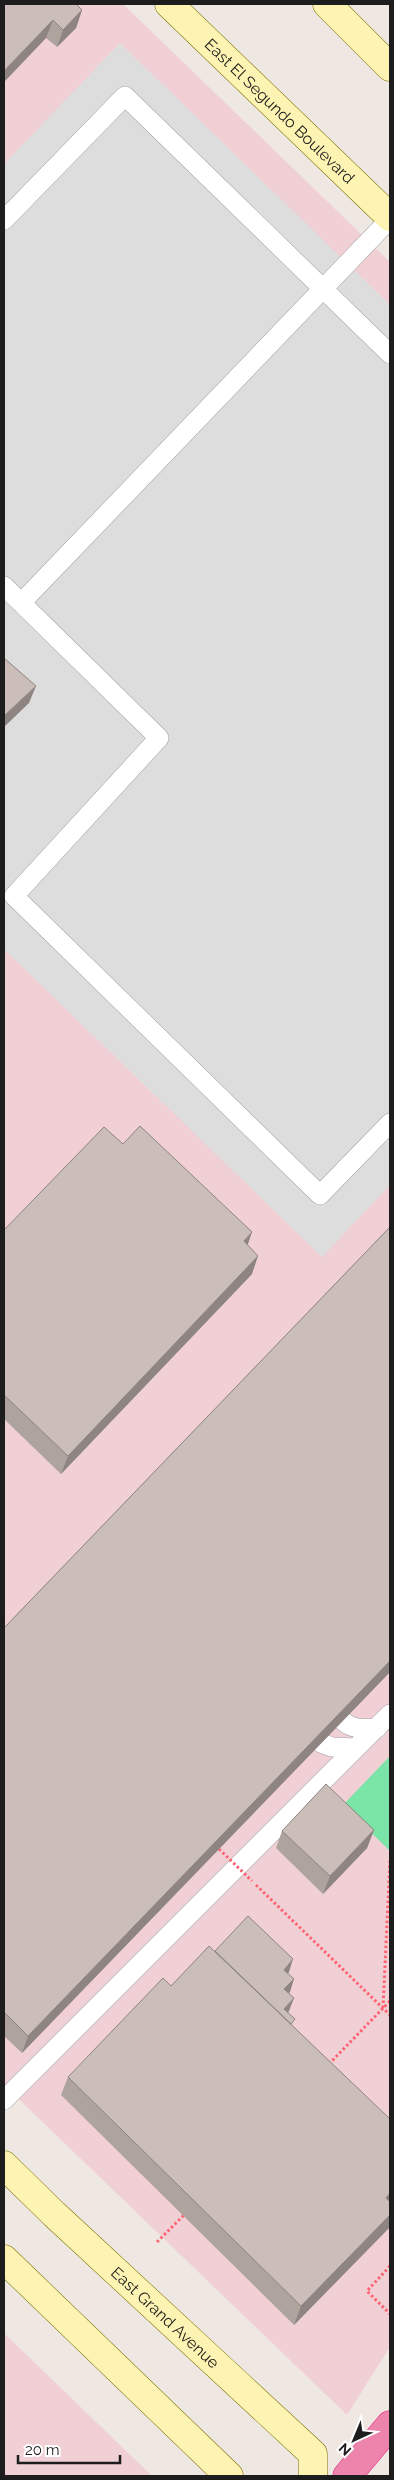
<svg xmlns="http://www.w3.org/2000/svg" width="394" height="2480" viewBox="0 0 394 2480" font-family="Raleway,sans-serif">
<style>
.commercial{fill:#f1d0d5}
.pitch{fill:#7be4a7}
.parking{fill:#ddd}
.lines{fill:none;stroke-linecap:round;stroke-linejoin:round}
.lane-casing{stroke:#a4a4a4;stroke-width:20}
.secondary-casing{stroke:#786f00;stroke-width:29}
.highway-casing{stroke:#e41885;stroke-width:29}
.path{stroke:#ff6371;stroke-width:3;stroke-dasharray:2.5 2.5;stroke-linecap:butt}
.lane{stroke:#fff;stroke-width:19}
.secondary{stroke:#fdf3b2;stroke-width:28}
.highway{stroke:#ec84ab;stroke-width:28}
.path-bridge{stroke:#ff6371;stroke-width:3;stroke-dasharray:2.5 2.5;stroke-linecap:butt}
.wall{fill:#afa39e}
.shaded-wall{fill:#8e8481}
.building{fill:#cbbdb8;stroke:#8e8481}
.labels{text-anchor:middle;dominant-baseline:central;stroke-width:4;stroke-linejoin:round;paint-order:stroke}
.street-label{font-size:16px;fill:#1d1d1d;stroke:#fff}
</style>
<rect width="100%" height="100%" fill="#efe8e2"/>
<path class="commercial" d="M4 4H123L390 262V2347L347 2415 4 2085Z
M4 2333 152 2476H4Z"/>
<path class="pitch" d="M390 1756V1851L343 1805Z"/>
<path class="parking" d="M120 43 390 305V1185L322 1257 4 949V164Z"/>
<g class="lines">
<defs>
<path id="lane" d="M4 220 125 96 390 354
M4 586 159 738 14 896 320 1195 390 1123
M21 603 390 219
M343 1721C353 1730 364 1729 377 1728
M321 1743 332 1747 356 1748
M4 2100 390 1714"/>
<g id="secondary">
<path id="s1" d="M169 4 390 217"/>
<path d="M327 4 390 67"/>
<path id="s2" d="M4 2165 54 2214 313 2454V2476"/>
<path d="M4 2259 229 2476"/>
</g>
<path id="highway" d="M347 2476 390 2425"/>
</defs>
<use href="#lane" class="lane-casing"/>
<use href="#secondary" class="secondary-casing"/>
<use href="#highway" class="highway-casing"/>
<path class="path" d="M256 1885 390 2015
M383 2008 390 1860
M329 2064 390 2001
M157 2242 184 2215
M390 2266 367 2291 390 2314"/>
<use href="#lane" class="lane"/>
<use href="#secondary" class="secondary"/>
<use href="#highway" class="highway"/>
<path class="path-bridge" d="M219 1849 252 1881"/>
</g>
<path class="wall" d="M4 4 82 10 76 28 57 47 46 38 4 82Z
M123 1144 248 1245 252 1274 61 1474 4 1419V1230Z
M390 1227V1672L22 2053 4 2036V1628Z
M374 1830 367 1848 323 1894 276 1848 282 1831Z
M215 1951 289 1972 288 1973 290 1992 288 1993 289 2011 288 2013 292 2025 390 2227 294 2325 61 2095 68 2077 171 1986Z"/>
<path class="shaded-wall" d="M82 10 76 28 57 47 63 30Z
M53 20 46 38 4 82V71Z
M36 686 29 703 4 727V716Z
M252 1232 246 1250 244 1241Z
M258 1256 252 1274 61 1474 68 1456Z
M390 1661V1672L22 2053 28 2036Z
M374 1830 367 1848 323 1894 330 1876Z
M293 1959 289 1972 280 1983 284 1970Z
M294 1979 290 1992 279 2002 284 1989Z
M294 1998 289 2011 279 2022 284 2009Z
M390 2193V2205L386 2198Z
M390 2215V2227L294 2325 301 2306Z"/>
<path class="building" d="M4 4H76L82 10 63 30 53 20 4 71Z
M4 658 36 686 4 716Z
M140 1126 252 1232 244 1241 258 1256 68 1456 4 1395V1230L104 1127 123 1144Z
M390 1227V1661L28 2036 4 2012V1628Z
M326 1784 374 1830 330 1876 282 1831Z
M248 1916 293 1959 284 1970 294 1979 284 1989 294 1998 284 2009 295 2019 291 2024 215 1951Z
M209 1946 390 2119V2193L386 2198 390 2202V2215L301 2306 68 2077 163 1978 171 1986Z"/>
<g class="labels">
<g class="street-label">
<text stroke="none"><textPath href="#s1" startOffset="154">East El Segundo Boulevard</textPath></text>
<text stroke="none"><textPath href="#s2" startOffset="222">East Grand Avenue</textPath></text>
</g>
</g>
<rect width="394" height="2480" fill="none" stroke="#1d1d1d" stroke-width="10"/>
<g transform="translate(354 2440) rotate(224)" stroke="#ffffff" stroke-width="4" paint-order="stroke">
<path d="M0-4L9 19L0 12L-9 19Z" fill="#1d1d1d"/>
<text y="-8" font-size="14" font-weight="bold" text-anchor="middle" fill="#1d1d1d">N</text>
</g>
<path d="M18 2455v8h102v-8" fill="none" stroke="#1d1d1d" stroke-width="2.5"/>
<text x="25" y="2455" font-size="15" fill="#1d1d1d" stroke="#ffffff" stroke-width="4" paint-order="stroke">20 m</text>
</svg>
